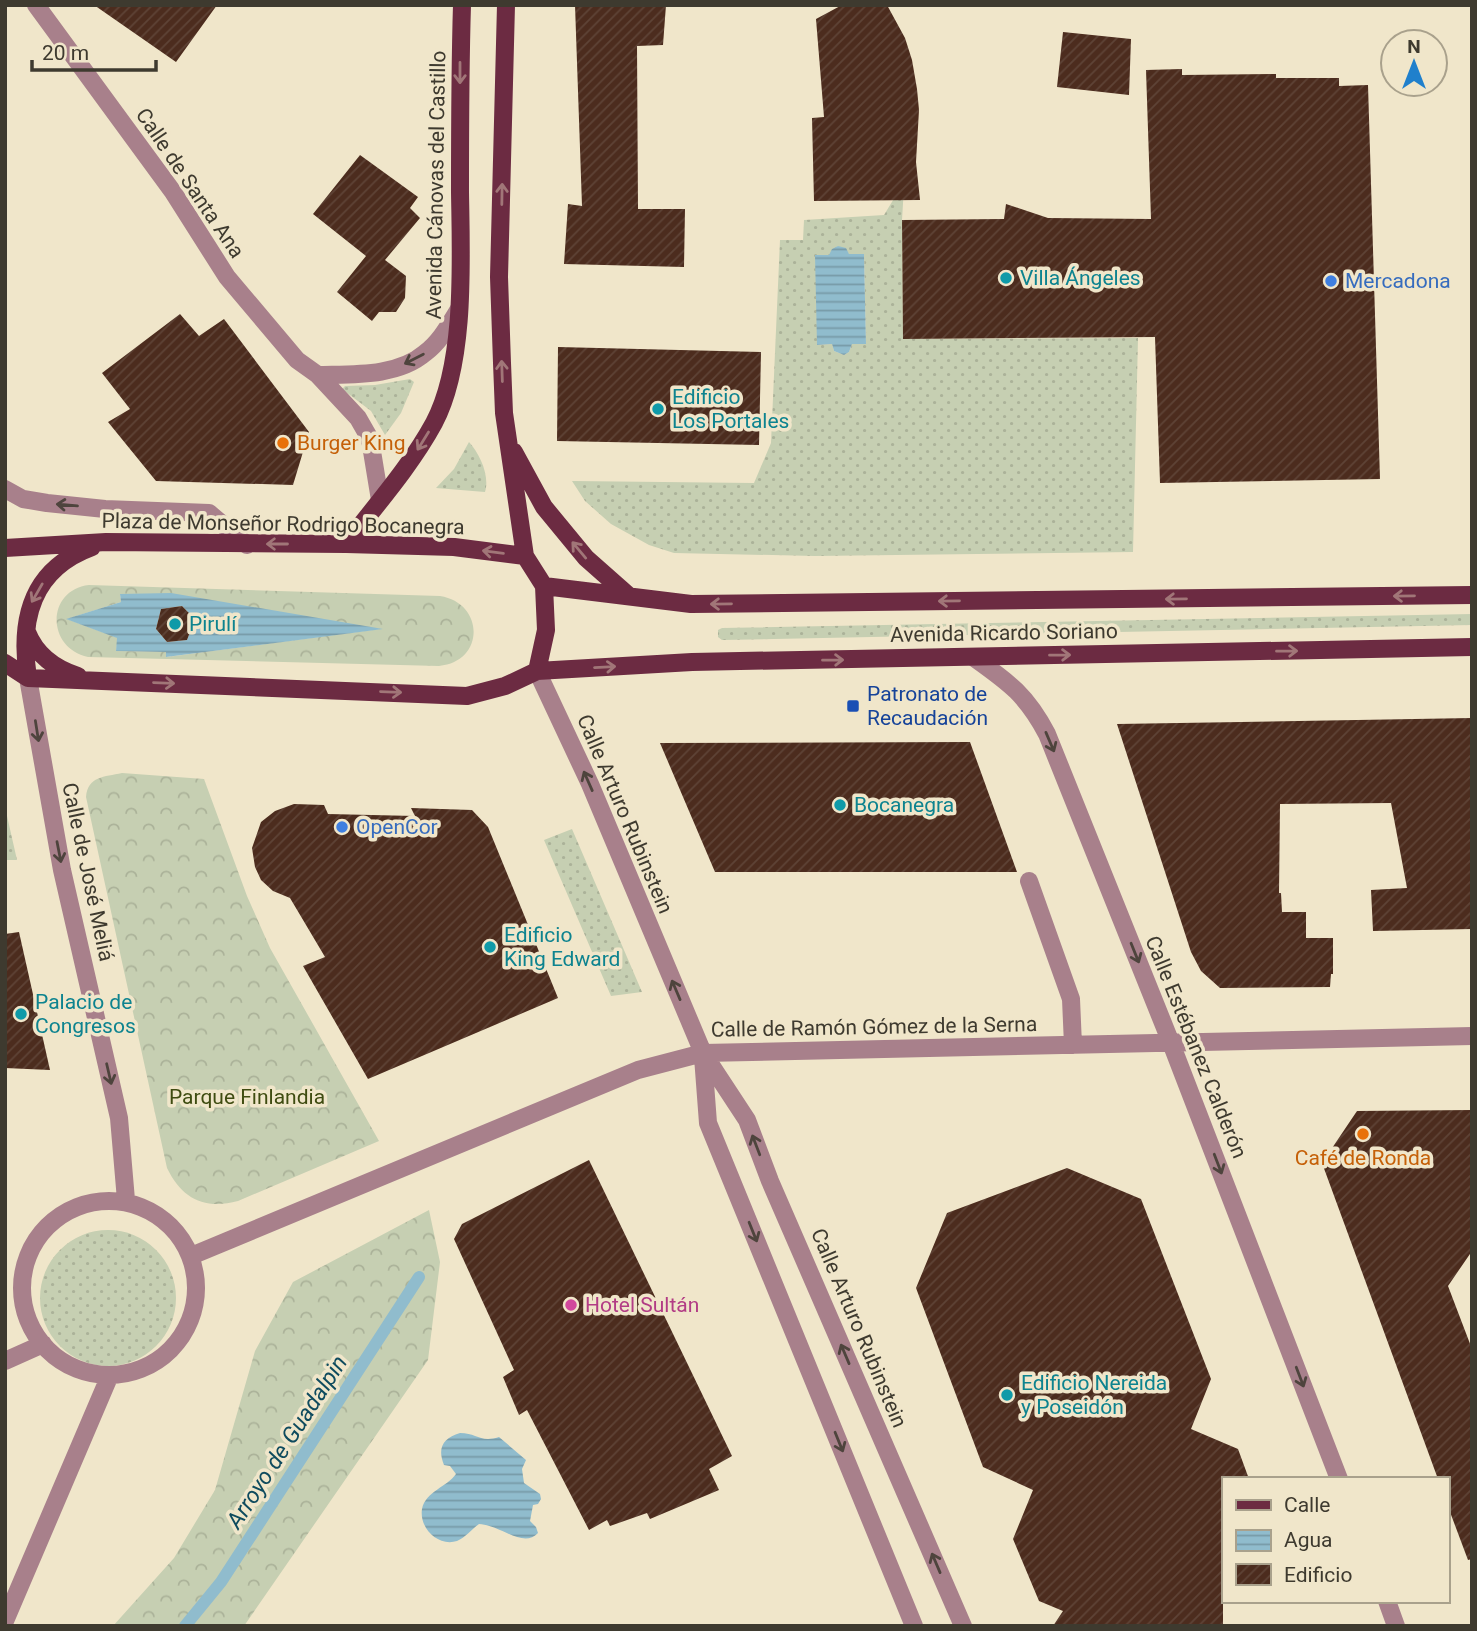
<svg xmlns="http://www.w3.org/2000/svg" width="1477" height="1631" viewBox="0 0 1477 1631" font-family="Roboto,sans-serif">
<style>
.forest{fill:url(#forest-crowns);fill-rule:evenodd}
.garden{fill:url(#garden-dots);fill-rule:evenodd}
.water{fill:url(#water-rules);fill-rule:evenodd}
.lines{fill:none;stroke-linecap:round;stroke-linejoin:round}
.stream{stroke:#90bccd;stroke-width:12}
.building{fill:url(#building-hatch)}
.minor{stroke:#a8808b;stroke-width:18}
.major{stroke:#6c2b42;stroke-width:18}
.oneway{stroke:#a17678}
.oneway2{stroke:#4e443d}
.culture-dot{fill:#0f9aa8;stroke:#f0e6ca;stroke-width:2.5}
.shop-dot{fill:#3f7fe0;stroke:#f0e6ca;stroke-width:2.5}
.food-dot{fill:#e8710a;stroke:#f0e6ca;stroke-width:2.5}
.transit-dot{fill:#1a4fb4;stroke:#f0e6ca;stroke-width:2.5}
.hotel-dot{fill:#d1479c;stroke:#f0e6ca;stroke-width:2.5}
.labels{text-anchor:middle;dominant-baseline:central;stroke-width:7;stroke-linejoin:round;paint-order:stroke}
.street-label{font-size:21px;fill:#3e3a2f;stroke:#f0e6ca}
.culture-label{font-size:21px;fill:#0d838f;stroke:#f0e6ca;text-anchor:start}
.shop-label{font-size:21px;fill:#366cbe;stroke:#f0e6ca;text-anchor:start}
.food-label{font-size:21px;fill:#c56008;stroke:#f0e6ca;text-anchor:start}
.transit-label{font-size:21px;fill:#164399;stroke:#f0e6ca;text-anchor:start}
.park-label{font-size:21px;fill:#3f4c11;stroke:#f0e6ca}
.hotel-label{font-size:21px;fill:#b23c85;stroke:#f0e6ca;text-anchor:start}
.water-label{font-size:23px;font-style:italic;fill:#0f4b5e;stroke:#f0e6ca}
</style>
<defs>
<pattern id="forest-crowns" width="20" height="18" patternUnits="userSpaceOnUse" patternTransform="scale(1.75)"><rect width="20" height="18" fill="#c6cfb2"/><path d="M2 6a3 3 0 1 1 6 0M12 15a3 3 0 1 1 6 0" fill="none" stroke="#abb299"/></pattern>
<pattern id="garden-dots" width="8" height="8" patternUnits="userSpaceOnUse" patternTransform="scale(1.75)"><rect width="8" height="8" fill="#c6cfb2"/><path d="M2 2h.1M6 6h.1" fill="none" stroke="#abb299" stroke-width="1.8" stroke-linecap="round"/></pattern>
<pattern id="water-rules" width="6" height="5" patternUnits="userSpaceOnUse" patternTransform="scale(1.75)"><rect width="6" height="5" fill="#90bccd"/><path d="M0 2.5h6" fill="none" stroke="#779aa7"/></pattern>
<pattern id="building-hatch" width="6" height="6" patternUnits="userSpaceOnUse" patternTransform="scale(1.75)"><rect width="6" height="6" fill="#4c2c1e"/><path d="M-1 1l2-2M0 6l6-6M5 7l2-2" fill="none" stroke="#5e4336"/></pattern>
</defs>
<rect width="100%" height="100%" fill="#f0e6ca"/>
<path class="forest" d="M89 585 440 596C485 603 485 662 439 666L88 657C46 648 46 590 89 585ZM120 594 380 629 167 657 166 652 116 651 118 638 67 619 121 602Z
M122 773 204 779 247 896 270 948 379 1141 238 1201C205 1210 182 1199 167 1168L86 797C88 776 104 777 122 773Z
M429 1210 440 1262 428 1360 244 1626H113L174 1558 215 1490 255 1351 293 1282Z"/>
<path class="garden" d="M901 187H904L902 220 903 339 1138 338 1133 552 815 556 674 553 649 545 611 524 585 501 572 481 754 483 771 443 780 240H803L804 220 884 215ZM838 246 849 254H864L866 344H852L849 352 844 355 834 351 832 344 818 345 816 255H830Z
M410 379 414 382 401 413 385 435 371 411 342 389 345 386 375 385Z
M469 442C480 454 490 476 485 492L436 488 454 469Z
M1472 614V625L722 640 718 637V630L722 628Z
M5 807 17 860H5Z
M572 829 642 992 611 996 544 840Z
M40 1298a68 68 0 1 1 136 0a68 68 0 1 1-136 0Z"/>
<path class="water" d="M838 246 846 248 849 254H864L866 344H852L849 352 844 355 834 351 832 344 817 345 815 255H829L832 249Z
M171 593 383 629 166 657V652L116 651 117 638 66 619 121 602 120 594ZM182 606 195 619 187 640 167 642 156 629 161 609Z
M460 1433C477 1433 480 1443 499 1437L526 1460 522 1469 524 1483 540 1494 541 1499 538 1504 533 1505 530 1521 536 1527 538 1533C523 1549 501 1525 479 1524 472 1529 465 1538 457 1541 438 1547 419 1528 422 1509 426 1491 447 1487 456 1474L450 1466 444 1465C437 1448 443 1438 460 1433Z"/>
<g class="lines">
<path class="stream" d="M185 1626 221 1582 419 1277"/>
</g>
<path class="building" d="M94 5H217L176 62Z
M575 5H666L663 45 637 46 638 209H685L684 267 564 264 568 204 582 206Z
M842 5H887L905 38 912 60 917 89 919 110 916 162 920 200 814 201 812 118 824 117 816 19Z
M1063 32 1131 39 1129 95 1057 87Z
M1182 69V75L1276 74V78H1339V86L1368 85 1380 479 1160 483 1155 337 903 339 902 220 1004 219 1006 204 1048 218 1151 219 1146 70Z
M360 155 418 197 410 208 420 218 385 260 406 276 405 298 396 312H379L372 321 337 292 366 256 313 214Z
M180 314 199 336 224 319 309 432 293 485 156 481 108 422 130 409 102 373Z
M558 347 761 352 759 445 557 441Z
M182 606 195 619 187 640 167 642 156 629 161 609Z
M1472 718V929L1373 931 1371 890 1407 888 1391 803 1280 804 1279 893H1281L1282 912H1306V938H1333V974H1331L1330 987 1220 988 1201 971 1191 952 1117 724Z
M970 742 1017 872H715L660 743Z
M294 804 324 805 328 814 415 816 411 808 472 810 488 827 558 998 368 1079 303 966 325 957 290 898 273 891 261 880 255 867 252 848 261 822 275 811Z
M19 932 50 1070 5 1068V934Z
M1472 1110V1251L1448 1286 1472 1349V1559L1468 1560 1447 1504V1479H1438L1322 1163 1357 1111Z
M589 1160 732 1456 709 1469 719 1490 650 1519 647 1513 610 1526 607 1520 589 1530 527 1410 519 1415 503 1377 514 1370 454 1239 462 1224Z
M1067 1168 1141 1199 1211 1379 1191 1429 1238 1449 1249 1479H1223V1626H1053L1063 1611 1039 1601 1013 1539 1033 1490 983 1467 916 1288 947 1213Z"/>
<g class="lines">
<path class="minor" d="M36 5 173 192 227 277 297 360 318 375 358 418 370 439 380 500
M318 375C352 374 397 377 425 353 440 342 449 325 459 309
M5 489 23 499 47 503 105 509 209 513 247 545
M973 657C1008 682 1026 694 1047 734L1171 1043 1339 1479
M537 671 590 784 703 1053 747 1120 770 1181 963 1626
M28 678 62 870 119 1118 126 1200
M1029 881 1071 999 1073 1045
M703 1057 708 1123 914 1626
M22 1288a87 87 0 1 1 174 0a87 87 0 1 1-174 0Z
M191 1256 638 1070 703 1053 1472 1036
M5 1361 43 1344
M1387 1601 1396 1626
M5 1621 110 1375"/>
<path class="major" d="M506 5 499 277 502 363 504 413 525 556
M514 452 544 507 586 558 629 596
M346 544C376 505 410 467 434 423 466 363 461 260 460 192 460 130 460 68 462 5
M5 548 106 542 346 544 454 547 525 556 544 586
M544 586 691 604 1472 595
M27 632C36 655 56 669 78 676
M5 663 28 678 467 696 505 686 537 671 692 662 1472 647
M537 671 546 630 544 586
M28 678C19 619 32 569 92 547"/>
</g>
<defs><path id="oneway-shaft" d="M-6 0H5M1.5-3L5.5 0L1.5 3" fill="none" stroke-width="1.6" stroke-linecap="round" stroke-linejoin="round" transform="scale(1.75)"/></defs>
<g class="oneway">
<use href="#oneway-shaft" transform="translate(460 73) rotate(90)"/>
<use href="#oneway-shaft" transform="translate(502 194) rotate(-89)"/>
<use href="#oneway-shaft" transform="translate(502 371) rotate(-92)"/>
<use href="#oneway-shaft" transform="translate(423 441) rotate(122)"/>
<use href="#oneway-shaft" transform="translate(277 544) rotate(180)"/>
<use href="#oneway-shaft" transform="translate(579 550) rotate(-130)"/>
<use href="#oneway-shaft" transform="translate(493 552) rotate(-173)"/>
<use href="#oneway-shaft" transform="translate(37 593) rotate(120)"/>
<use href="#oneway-shaft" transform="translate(1404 596) rotate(179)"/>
<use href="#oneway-shaft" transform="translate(1176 599) rotate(179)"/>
<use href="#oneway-shaft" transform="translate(949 601) rotate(179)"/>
<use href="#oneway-shaft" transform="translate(721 604) rotate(179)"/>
<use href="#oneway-shaft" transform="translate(1287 651) rotate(-1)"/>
<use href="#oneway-shaft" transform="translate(1060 655) rotate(-1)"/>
<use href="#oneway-shaft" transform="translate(833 660) rotate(-1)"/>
<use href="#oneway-shaft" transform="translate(605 667) rotate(-3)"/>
<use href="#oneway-shaft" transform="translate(164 683) rotate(2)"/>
<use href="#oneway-shaft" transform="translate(391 692) rotate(2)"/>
</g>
<g class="oneway2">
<use href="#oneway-shaft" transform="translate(414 359) rotate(153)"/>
<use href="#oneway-shaft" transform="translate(67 505) rotate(-175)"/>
<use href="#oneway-shaft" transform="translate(37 731) rotate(81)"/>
<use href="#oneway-shaft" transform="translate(1050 742) rotate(67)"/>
<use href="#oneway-shaft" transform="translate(588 781) rotate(-114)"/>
<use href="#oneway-shaft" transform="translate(59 852) rotate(79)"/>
<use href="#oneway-shaft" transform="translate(1135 953) rotate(68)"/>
<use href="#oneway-shaft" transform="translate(676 990) rotate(-113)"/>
<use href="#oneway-shaft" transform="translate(109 1074) rotate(77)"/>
<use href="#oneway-shaft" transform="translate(756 1145) rotate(-111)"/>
<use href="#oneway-shaft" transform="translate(1218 1164) rotate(69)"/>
<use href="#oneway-shaft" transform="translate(753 1232) rotate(68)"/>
<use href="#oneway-shaft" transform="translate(845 1354) rotate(-113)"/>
<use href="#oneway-shaft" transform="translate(1300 1377) rotate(69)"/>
<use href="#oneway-shaft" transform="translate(839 1442) rotate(68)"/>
<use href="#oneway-shaft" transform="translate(936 1563) rotate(-113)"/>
</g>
<g class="culture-dot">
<circle cx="1006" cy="278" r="7"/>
<circle cx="658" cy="409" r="7"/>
<circle cx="175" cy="624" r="7"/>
<circle cx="840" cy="805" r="7"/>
<circle cx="490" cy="947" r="7"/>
<circle cx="21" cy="1014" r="7"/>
<circle cx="1007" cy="1395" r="7"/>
</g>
<g class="shop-dot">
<circle cx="1331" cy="281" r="7"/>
<circle cx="342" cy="827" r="7"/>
</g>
<g class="food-dot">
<circle cx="283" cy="443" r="7"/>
<circle cx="1363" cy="1134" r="7"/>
</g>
<rect class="transit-dot" x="846" y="699" width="14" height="14" rx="3.5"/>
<circle class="hotel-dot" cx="571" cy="1305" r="7"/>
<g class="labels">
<g class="street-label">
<text transform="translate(190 183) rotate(56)">Calle de Santa Ana</text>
<text transform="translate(436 185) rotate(-89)">Avenida Cánovas del Castillo</text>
<text transform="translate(283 524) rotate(1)">Plaza de Monseñor Rodrigo Bocanegra</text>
<text transform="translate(1004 633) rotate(-1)">Avenida Ricardo Soriano</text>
<text transform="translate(625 814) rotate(67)">Calle Arturo Rubinstein</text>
<text transform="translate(88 872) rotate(78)">Calle de José Meliá</text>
<text transform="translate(874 1027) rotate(-1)">Calle de Ramón Gómez de la Serna</text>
<text transform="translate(1196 1047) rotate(68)">Calle Estébanez Calderón</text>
<text transform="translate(859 1328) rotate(67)">Calle Arturo Rubinstein</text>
</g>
<g class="culture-label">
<text x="1020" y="278">Villa Ángeles</text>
<text x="672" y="397">Edificio<tspan x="672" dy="24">Los Portales</tspan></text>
<text x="189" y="624">Pirulí</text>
<text x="854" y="805">Bocanegra</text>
<text x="504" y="935">Edificio<tspan x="504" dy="24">King Edward</tspan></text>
<text x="35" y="1002">Palacio de<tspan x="35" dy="24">Congresos</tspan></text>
<text x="1021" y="1383">Edificio Nereida<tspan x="1021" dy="24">y Poseidón</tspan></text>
</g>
<g class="shop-label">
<text x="1345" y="281">Mercadona</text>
<text x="356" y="827">OpenCor</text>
</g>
<g class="food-label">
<text x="297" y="443">Burger King</text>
<text x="1363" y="1158" text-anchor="middle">Café de Ronda</text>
</g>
<g class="transit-label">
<text x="867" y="694">Patronato de<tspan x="867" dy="24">Recaudación</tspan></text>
</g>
<g class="park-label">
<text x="247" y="1097">Parque Finlandia</text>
</g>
<g class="hotel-label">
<text x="585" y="1305">Hotel Sultán</text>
</g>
<g class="water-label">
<text transform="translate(287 1442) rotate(-57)">Arroyo de Guadalpin</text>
</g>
</g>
<rect width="1477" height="1631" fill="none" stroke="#3e3a2f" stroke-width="14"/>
<rect x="1222" y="1477" width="228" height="126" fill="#f0e6ca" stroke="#a9a18c" stroke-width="2"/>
<rect x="1236" y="1500" width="35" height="10" fill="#6c2b42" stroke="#a9a18c" stroke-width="2"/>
<text x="1284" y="1512" font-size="21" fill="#3e3a2f">Calle</text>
<rect x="1236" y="1530" width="35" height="21" fill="url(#water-rules)" stroke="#a9a18c" stroke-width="2"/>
<text x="1284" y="1547" font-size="21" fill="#3e3a2f">Agua</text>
<rect x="1236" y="1564" width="35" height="21" fill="url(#building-hatch)" stroke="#a9a18c" stroke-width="2"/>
<text x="1284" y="1582" font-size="21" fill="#3e3a2f">Edificio</text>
<g transform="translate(1414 63)"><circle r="33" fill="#f0e6ca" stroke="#a9a18c" stroke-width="2"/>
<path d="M0-5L12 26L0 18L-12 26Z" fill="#2080cc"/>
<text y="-10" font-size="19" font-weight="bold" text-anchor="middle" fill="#3e3a2f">N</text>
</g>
<path d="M32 60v10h124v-10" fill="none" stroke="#3e3a2f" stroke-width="3.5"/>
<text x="42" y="60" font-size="21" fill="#3e3a2f" stroke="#f0e6ca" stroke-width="5" paint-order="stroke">20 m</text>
</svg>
